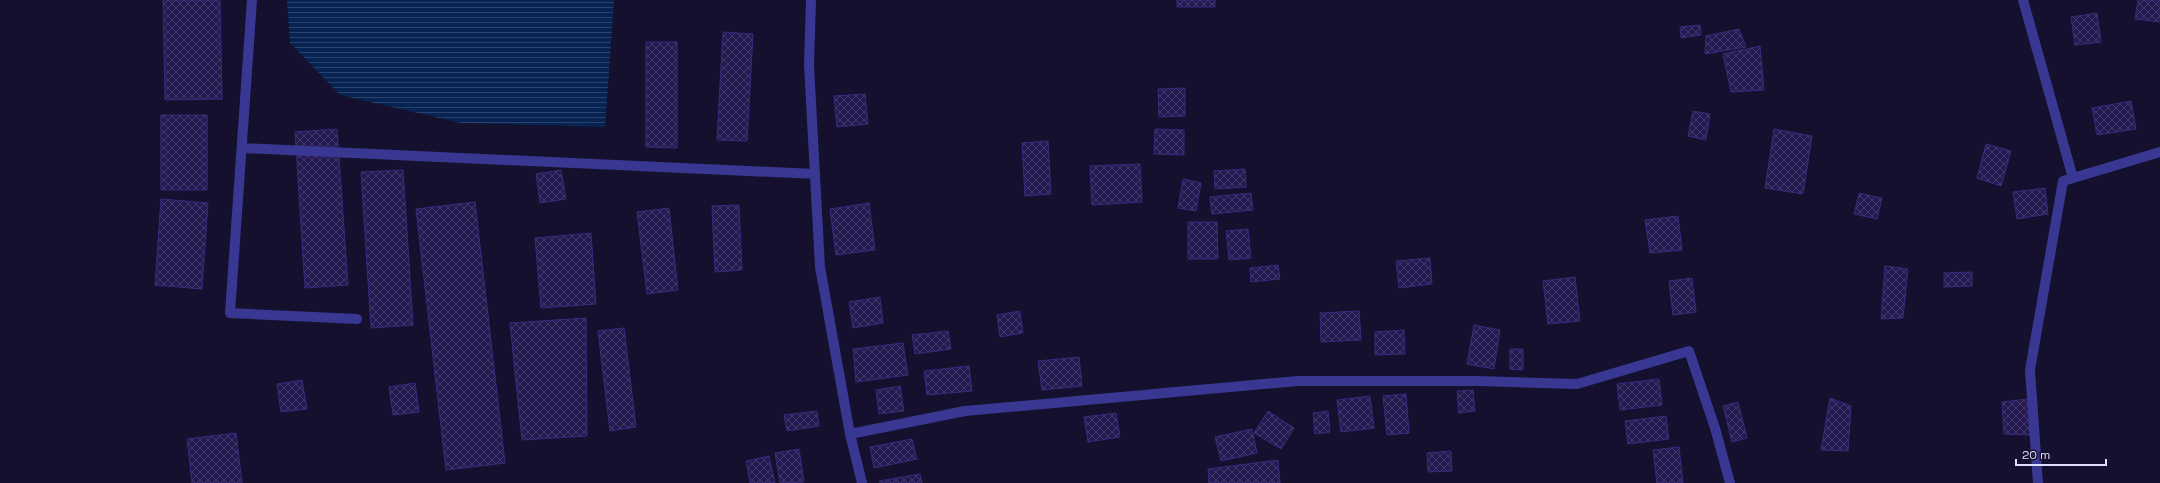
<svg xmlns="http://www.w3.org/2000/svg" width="2160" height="483" viewBox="0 0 2160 483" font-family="'Space Grotesk',sans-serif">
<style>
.water{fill:url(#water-rules)}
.building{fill:url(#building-cross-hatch);stroke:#392a7f}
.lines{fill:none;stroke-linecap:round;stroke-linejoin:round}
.minor{stroke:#383791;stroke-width:10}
</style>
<defs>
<pattern id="water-rules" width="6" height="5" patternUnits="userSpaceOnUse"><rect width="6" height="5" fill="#062351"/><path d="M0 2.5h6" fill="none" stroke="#2a426b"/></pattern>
<pattern id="building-cross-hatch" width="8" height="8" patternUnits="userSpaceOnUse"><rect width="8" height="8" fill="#241a51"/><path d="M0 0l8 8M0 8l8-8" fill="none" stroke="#443b6b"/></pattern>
</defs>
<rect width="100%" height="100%" fill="#14102e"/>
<path class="water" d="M287 0H614L605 127 461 123 340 95 290 43Z"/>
<path class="building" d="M163 0H220L222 99 165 100Z
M1177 0H1215V7H1177Z
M2138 0H2160V22L2135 19Z
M2097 13 2101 42 2075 45 2071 17Z
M1700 25 1701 35 1681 38 1680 27Z
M1739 29 1746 47 1705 54 1706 36Z
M723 32 753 34 747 141 717 140Z
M646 42H677V148L646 147Z
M1760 46 1764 90 1731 92 1723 54Z
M1185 88V116L1159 117 1158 89Z
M865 94 868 124 837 127 834 96Z
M2131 101 2136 129 2097 135 2092 108Z
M1693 111 1710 114 1706 140 1688 136Z
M161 115H207V190H161Z
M337 129 348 285 305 288 295 132Z
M1155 129 1184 130V155L1154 154Z
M1774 129 1812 136 1803 194 1765 188Z
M1048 141 1051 194 1025 196 1022 143Z
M1986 144 2011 151 2001 186 1977 178Z
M1140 164 1142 202 1092 205 1090 166Z
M1245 169 1246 187 1215 189 1214 171Z
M403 170 413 325 371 328 361 172Z
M561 170 566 199 540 203 536 174Z
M1183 179 1201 183 1196 211 1178 208Z
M2045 188 2048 214 2017 219 2013 192Z
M1251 193 1253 210 1212 214 1210 197Z
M1859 193 1882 198 1877 219 1854 214Z
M161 199 208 203 202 289 155 285Z
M475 202 505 463 446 470 416 209Z
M869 203 875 250 836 255 830 209Z
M739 205 742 270 715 272 712 206Z
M669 208 678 290 647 294 637 212Z
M1678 216 1682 250 1650 253 1645 220Z
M1188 222H1217L1218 259H1188Z
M1248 229 1251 258 1229 260 1226 231Z
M591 233 596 304 541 308 535 238Z
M1430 258 1432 284 1399 288 1396 261Z
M1278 265 1280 279 1251 282 1250 268Z
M1885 266 1908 269 1903 318 1881 319Z
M1972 272V286L1944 287V273Z
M1575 277 1580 321 1548 324 1543 281Z
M1692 278 1696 312 1673 315 1669 281Z
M880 297 883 323 853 328 849 302Z
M1020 311 1023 333 1000 337 997 315Z
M1359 311 1361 340 1321 342 1320 313Z
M586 318 587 436 522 440 510 323Z
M1474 325 1500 330 1494 369 1467 364Z
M624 328 636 427 610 431 598 331Z
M1404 330 1405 354 1375 355V332Z
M948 331 951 349 915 354 912 335Z
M903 343 908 375 856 382 853 349Z
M1510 349H1523V370L1510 369Z
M1079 357 1082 386 1042 390 1038 361Z
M969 366 972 391 927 395 924 371Z
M1659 379 1662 405 1620 410 1617 384Z
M302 380 307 409 281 412 277 384Z
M415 383 419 412 393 415 389 387Z
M900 386 904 411 879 414 876 390Z
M1473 390 1475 411 1459 413 1457 391Z
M1406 394 1409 433 1387 435 1383 396Z
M1370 396 1374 428 1341 432 1337 400Z
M1830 398 1851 406 1848 451 1821 450Z
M2028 399 2030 435 2004 434 2002 402Z
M1738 402 1747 438 1732 442 1723 406Z
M817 411 819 426 787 431 784 415Z
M1268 411 1294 428 1281 449 1254 433Z
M1328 411 1330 432 1315 434 1313 413Z
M1116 413 1120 437 1088 442 1084 417Z
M1666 416 1669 439 1628 444 1625 421Z
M1252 429 1257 453 1221 461 1215 437Z
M236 433 242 483H192L187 439Z
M912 439 917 459 874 468 870 447Z
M1679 447 1683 483H1657L1653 450Z
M799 449 804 482 780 483 775 453Z
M1451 451 1452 471 1428 472 1427 453Z
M769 456 775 483H750L746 461Z
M1278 460 1280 483H1209L1208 469Z
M920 474 922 483H880L879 481Z"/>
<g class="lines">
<path class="minor" d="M252 0 230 313 357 319
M811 0 809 65 820 267 850 434 862 483
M2023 0 2073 178
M242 148 815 174
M850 434 965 411 1298 381H1478L1577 384 1689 351 1715 428 1730 483
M2038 483 2030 370 2063 181 2160 152"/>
</g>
<path d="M2016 459v6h90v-6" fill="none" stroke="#e0ddff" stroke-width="2"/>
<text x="2022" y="459" font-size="12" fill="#e0ddff" stroke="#14102e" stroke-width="3" paint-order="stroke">20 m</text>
</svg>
